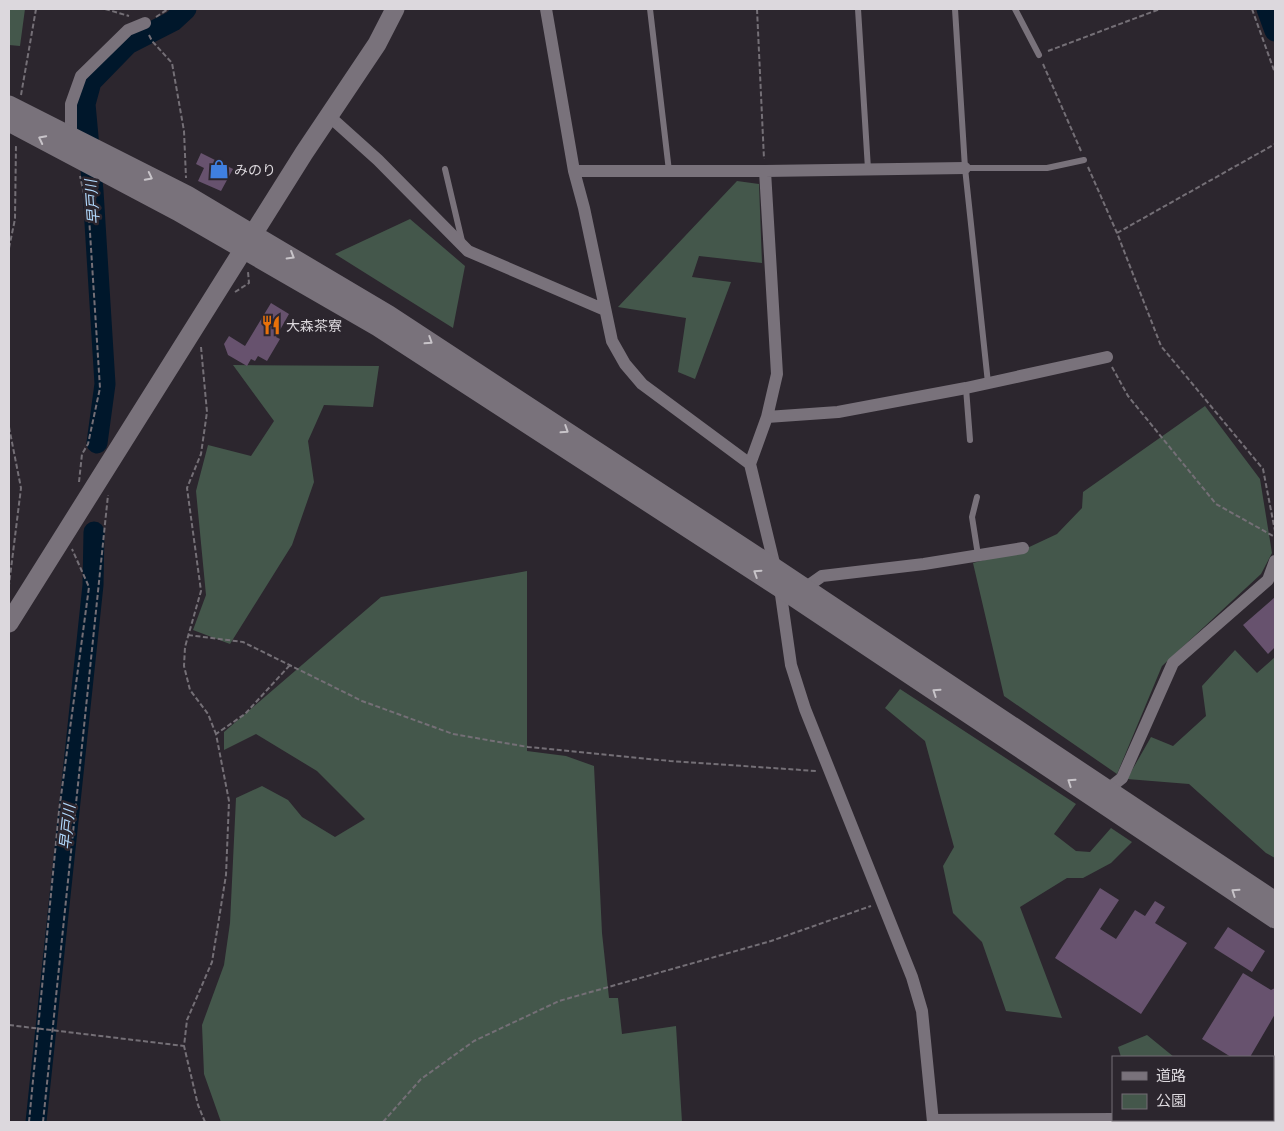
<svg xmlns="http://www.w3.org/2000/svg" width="1284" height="1131" viewBox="0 0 1284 1131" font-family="Manrope,'Noto Sans JP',sans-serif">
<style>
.green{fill:#44574b}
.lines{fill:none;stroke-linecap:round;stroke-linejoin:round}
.river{stroke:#00172b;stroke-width:21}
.building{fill:#67526e}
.path{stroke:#746f76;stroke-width:2;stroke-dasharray:5 2.5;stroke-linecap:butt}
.lane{stroke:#79727b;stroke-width:6}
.street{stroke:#79727b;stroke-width:12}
.secondary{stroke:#79727b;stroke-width:19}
.oneway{stroke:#c8c4c9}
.labels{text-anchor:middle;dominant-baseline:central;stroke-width:5;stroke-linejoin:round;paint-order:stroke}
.poi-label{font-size:14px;fill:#dcd8dd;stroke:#2c262e;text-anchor:start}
.water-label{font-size:15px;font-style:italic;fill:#b2dafe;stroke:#2c262e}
</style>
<rect width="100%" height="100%" fill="#2c262e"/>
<path class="green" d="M9 9H25L20 46 9 45Z
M737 181 759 184 762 263 699 256 692 277 731 282 695 379 678 372 686 318 618 307Z
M410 219 465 266 453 328 335 254Z
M233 365 379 366 373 407 324 405 308 441 314 482 292 545 230 644 193 630 206 595 196 491 208 445 251 456 274 421Z
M1205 406 1260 479 1272 553 1261 574 1162 666 1117 774 1004 696 973 563 1025 549 1057 534 1082 508 1083 492Z
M527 571V751L566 756 594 766 602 933 609 998H618L622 1034 676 1026 682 1122H221L204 1074 202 1025 224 965 230 923 236 798 262 786 288 800 302 817 335 837 365 819 317 771 256 734 224 750V732L381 597Z
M1235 650 1257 673 1275 657V858L1266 853 1189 784 1127 779 1151 737 1173 746 1206 716 1202 686Z
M900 689 1076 804 1054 834 1076 851 1090 852 1111 828 1132 842 1111 863 1083 878H1067L1020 907 1062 1018 1006 1011 982 942 953 913 943 866 954 847 925 741 885 708Z
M1147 1035 1174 1057H1121L1118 1047Z"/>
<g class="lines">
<path class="river" d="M1267 9 1275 31
M97 443 105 384 93 191 85 104 91 82 128 44 173 21 186 9
M36 1122 93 585 94 532"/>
</g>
<path class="building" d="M201 153 233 169 221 191 198 181 204 168 196 164Z
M271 303 289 314 276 337 280 339 267 361 258 356 255 361 251 359 247 366 228 355 224 344 229 336 245 346Z
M1275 597V647L1268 654 1243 625Z
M1100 888 1119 900 1100 929 1116 939 1135 910 1145 916 1155 901 1165 907 1155 923 1187 943 1141 1014 1055 958Z
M1228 927 1265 951 1252 972 1214 948Z
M1243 973 1271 990 1275 988V1014L1250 1057H1231L1202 1039Z"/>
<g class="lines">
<path class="path" d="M105 9 129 16
M757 9 764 159
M1252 9 1275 73
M156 17 168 9
M149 35 152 41 172 63 184 131 186 178
M1048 51 1160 9
M1043 64 1081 151
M21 95 36 9
M1088 167 1117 233 1161 346 1263 469 1275 531
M1117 233 1275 144
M9 248 15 219 16 144
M235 292 249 283 248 272
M201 347 207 412 201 454 187 488 201 591 185 647 184 666 190 690 208 714 216 734
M1112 367 1128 396 1216 504 1275 537
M9 427 21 488 9 585
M79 482 82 454 88 444 100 388 89 217 80 176
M188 635 243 642 362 701 453 734 528 747 670 761 816 771
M9 1025 184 1046
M29 1122 59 811 89 587 72 549
M43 1122 108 495
M205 1122 198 1105 184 1046 187 1020 212 962 226 875 229 801 216 734 245 714 290 665
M383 1122 421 1079 474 1041 559 1001 771 941 871 906"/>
<path class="lane" d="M650 9 669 171
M858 9 868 169
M955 9 965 168 988 383
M1015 9 1039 55
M965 168H1047L1084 160
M445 169 462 241
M966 388 970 440
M977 497 972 517 978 555"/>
<path class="street" d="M546 9 574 171 584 208 612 341 625 364 642 384 750 464
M329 116 378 160 468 251 605 310
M71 137V104L81 76 128 30 145 23
M574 171H765L965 168
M765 171 777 374 767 417 750 464 780 588 791 665 805 709 912 977 922 1011 933 1122
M767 417 838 412 966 388 1107 357
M805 588 822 576 924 564 1023 548
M1102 794 1122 778 1173 663 1268 580 1275 561
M933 1120 1113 1119"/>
<path class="secondary" d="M9 105 187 195 389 315 775 568 1275 901
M9 122 177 211 378 327 780 588 1275 919
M9 623 304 153 377 44 395 9"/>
</g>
<defs><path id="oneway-chevron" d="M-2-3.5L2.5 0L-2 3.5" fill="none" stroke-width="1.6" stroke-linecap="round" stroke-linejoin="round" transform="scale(1.25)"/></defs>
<g class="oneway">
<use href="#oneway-chevron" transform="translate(42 139) rotate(-153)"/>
<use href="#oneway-chevron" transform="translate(149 177) rotate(27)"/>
<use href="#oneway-chevron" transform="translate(291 256) rotate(31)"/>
<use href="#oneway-chevron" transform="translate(429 341) rotate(33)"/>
<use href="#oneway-chevron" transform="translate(565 430) rotate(33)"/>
<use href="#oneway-chevron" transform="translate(757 573) rotate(-147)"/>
<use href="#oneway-chevron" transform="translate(936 692) rotate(-146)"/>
<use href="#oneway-chevron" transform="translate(1071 782) rotate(-146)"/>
<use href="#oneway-chevron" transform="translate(1235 892) rotate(-146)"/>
</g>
<defs>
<symbol id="shop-bare" viewBox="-9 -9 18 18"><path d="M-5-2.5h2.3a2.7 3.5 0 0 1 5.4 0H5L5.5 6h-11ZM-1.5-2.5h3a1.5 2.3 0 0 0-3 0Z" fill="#3f7fe0" stroke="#2c262e" stroke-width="2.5" paint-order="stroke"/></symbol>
<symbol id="restaurant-bare" viewBox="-9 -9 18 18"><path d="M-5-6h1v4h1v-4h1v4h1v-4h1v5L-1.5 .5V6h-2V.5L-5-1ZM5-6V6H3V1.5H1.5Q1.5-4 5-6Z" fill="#e8710a" stroke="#2c262e" stroke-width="2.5" paint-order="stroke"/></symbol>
</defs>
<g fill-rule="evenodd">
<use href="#shop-bare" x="205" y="155" width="28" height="28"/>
<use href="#restaurant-bare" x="257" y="311" width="28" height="28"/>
</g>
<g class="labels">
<g class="poi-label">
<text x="234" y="169">みのり</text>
<text x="286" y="325">大森茶寮</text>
</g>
<g class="water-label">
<text transform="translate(92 202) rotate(-94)">早戸川</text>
<text transform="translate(67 827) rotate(-84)">早戸川</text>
</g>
</g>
<rect width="1284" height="1131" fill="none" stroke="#dcd8dd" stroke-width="20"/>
<rect x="1112" y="1056" width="162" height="65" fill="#2c262e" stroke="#726d74"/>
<rect x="1122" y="1072" width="25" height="8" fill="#79727b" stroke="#726d74"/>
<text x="1156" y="1081" font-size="15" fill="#dcd8dd">道路</text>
<rect x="1122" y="1094" width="25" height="15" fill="#44574b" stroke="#726d74"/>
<text x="1156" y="1106" font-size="15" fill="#dcd8dd">公園</text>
</svg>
